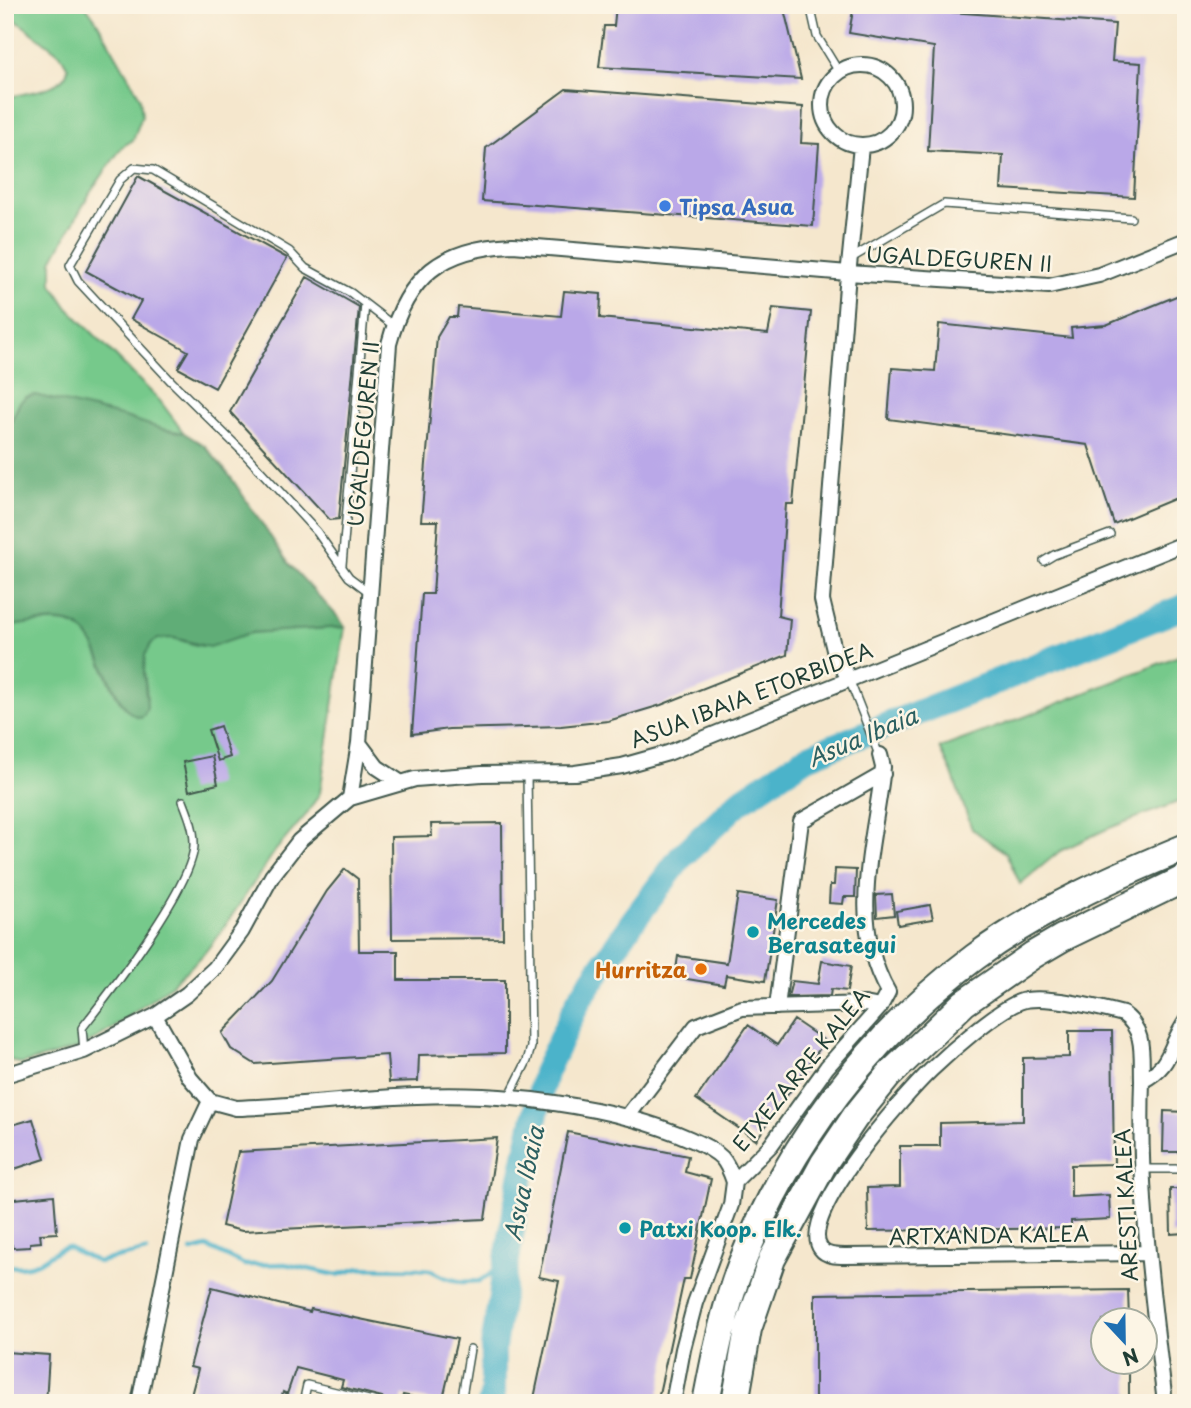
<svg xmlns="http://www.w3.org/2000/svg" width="1191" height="1408" viewBox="0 0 1191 1408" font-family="'Playpen Sans',sans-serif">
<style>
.green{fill:#76c98b;stroke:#4a8360;stroke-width:2}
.forest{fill:#60ad77;stroke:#407556;stroke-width:2}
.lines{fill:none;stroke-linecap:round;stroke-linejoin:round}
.stream{stroke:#4bb3ca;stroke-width:4.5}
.river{stroke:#4bb3ca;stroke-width:26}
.building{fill:#baa8e8}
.lane-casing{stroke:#3f564b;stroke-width:10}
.street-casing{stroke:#3f564b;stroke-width:18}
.highway-casing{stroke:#3f564b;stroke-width:30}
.lane{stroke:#fff;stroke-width:7}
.street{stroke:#fff;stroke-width:14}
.highway{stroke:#fff;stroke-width:26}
.shop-dot{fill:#3f7fe0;stroke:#fcf5e5;stroke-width:2.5}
.culture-dot{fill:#0f9aa8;stroke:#fcf5e5;stroke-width:2.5}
.food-dot{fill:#e8710a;stroke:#fcf5e5;stroke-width:2.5}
.labels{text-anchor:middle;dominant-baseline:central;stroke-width:5;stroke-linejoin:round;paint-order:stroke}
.shop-label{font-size:21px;font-weight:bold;fill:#366cbe;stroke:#fcf5e5;text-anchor:start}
.street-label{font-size:21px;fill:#1f3d34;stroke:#fcf5e5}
.culture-label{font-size:21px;font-weight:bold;fill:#0d838f;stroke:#fcf5e5;text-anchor:start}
.food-label{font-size:21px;font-weight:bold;fill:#c56008;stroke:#fcf5e5;text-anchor:end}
.water-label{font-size:23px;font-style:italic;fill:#2c6061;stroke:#fcf5e5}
</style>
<rect width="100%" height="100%" fill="#fcf5e5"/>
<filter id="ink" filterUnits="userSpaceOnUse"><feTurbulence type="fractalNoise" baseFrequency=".0143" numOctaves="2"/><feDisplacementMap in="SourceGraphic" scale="14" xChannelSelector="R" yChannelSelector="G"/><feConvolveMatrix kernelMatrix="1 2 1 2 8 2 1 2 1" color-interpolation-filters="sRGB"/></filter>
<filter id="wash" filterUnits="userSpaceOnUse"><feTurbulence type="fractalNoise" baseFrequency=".00686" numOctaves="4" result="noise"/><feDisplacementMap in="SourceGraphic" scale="28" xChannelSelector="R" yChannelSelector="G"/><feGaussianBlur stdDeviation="1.57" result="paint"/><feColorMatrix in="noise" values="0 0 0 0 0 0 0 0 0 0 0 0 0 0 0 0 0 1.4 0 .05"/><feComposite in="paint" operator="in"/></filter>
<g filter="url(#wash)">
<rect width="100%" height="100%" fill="#f5e7cd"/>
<path class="green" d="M5 5H85L96 20 135 88 140 98 142 116 133 140 122 147 90 193 52 261V284L68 308 160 401 184 433 162 429 93 409 20 402 5 436V98C24 92 65 91 68 68L60 54 5 12Z
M28 623C43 623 63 619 77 627 105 641 107 712 142 717 144 710 147 703 147 696 146 680 138 658 151 644 165 628 185 645 202 646 221 647 235 635 253 633 283 629 314 629 345 627L320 793 306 815 275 851 219 935 201 957 171 985 115 1027 82 1047 22 1064 12 1061 5 1053V627Z
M1186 653V799L1107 829 1060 851 1020 884 1006 853 972 829 951 771 940 748 1024 717Z"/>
<path class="forest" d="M35 395 125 417 162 429 184 433 205 446 230 476 289 564 339 618 345 627 250 633 209 647 174 638 158 639 151 644 145 655 144 672 147 707 144 715 139 717C128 714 123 704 117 694 107 677 96 640 80 628 64 616 24 624 5 627V436L20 402 26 397Z"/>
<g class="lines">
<path class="stream" d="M192 1251 207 1247 245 1265 285 1264 337 1275 360 1268 418 1269 430 1270 446 1278 462 1282 479 1281 489 1276 508 1256
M5 1266C18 1267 29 1268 41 1261 52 1255 54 1250 67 1247L98 1262 146 1251"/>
<path class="river" d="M490 1403 493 1393V1347L506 1265 521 1178 545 1073 579 1000 633 921 681 857 739 802 807 757 1186 606"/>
</g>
<g id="blocks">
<path class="building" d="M616 5H783L801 79 599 67 604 26H614Z
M854 5H938L937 11 1115 24 1112 61 1141 63 1134 197 1001 189 1003 155 928 151 934 47 849 33Z
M566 89 803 107 801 143 819 144 813 226 482 201 486 148Z
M138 176 287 258 215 388 178 368 188 351 131 319 141 301 86 271Z
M307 277 359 307 339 519 330 520 230 412Z
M564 291 601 294 600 318 768 334 773 308 811 312 793 504H786L778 616 790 619 787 655 661 705 608 721 561 726 449 729 412 734 422 594H433L438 521H421L437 337 449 317H457L458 307 561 316Z
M1186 292V494L1114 524 1088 445 888 419 892 368 935 371 939 324 1072 338 1071 328 1106 325Z
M220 726 230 757 218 761 208 730Z
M212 756 218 784 189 791 183 762Z
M502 823 503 938 392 939 391 837 432 836 431 824Z
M345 869 358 879 359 951H398V980H505V1053L419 1055 418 1081 389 1082 387 1055 255 1064 231 1049 222 1033 272 981 327 891Z
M835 869 856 870 855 897H844L843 904 829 903 830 885H834Z
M738 894 778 900 765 981 726 975 724 985 675 977 678 956 727 963Z
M892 894 894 915 877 917 876 895Z
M930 905 933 919 898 925 896 911Z
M822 961 851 966 847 991 831 989 830 996 788 997 792 981 818 984Z
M794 1020 825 1041 756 1140 696 1099 748 1025 777 1045Z
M1069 1031H1112L1114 1164 1071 1165V1197L1109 1195 1110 1219 1071 1221V1228L868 1231 867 1188 900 1187V1146H940V1123L1023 1121V1058L1069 1057Z
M1164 1111 1186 1112V1152H1163Z
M33 1119 45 1159 5 1172V1127Z
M568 1132 688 1156 685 1172 711 1179 690 1279H684L657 1403H533L559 1281 539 1277Z
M497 1138 485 1219 242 1231 222 1226 238 1152Z
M1170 1189H1186V1233L1171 1234Z
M54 1195 57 1233 40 1234 41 1242 30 1243V1247L12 1248V1245H5V1200Z
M212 1287 310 1312 311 1309 457 1339 442 1403 403 1395 401 1403H387L382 1397 341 1387 343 1380 296 1368 287 1394 283 1392 280 1403H189L198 1369 190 1367Z
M1128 1290 1129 1320H1103V1362H1129V1403H815V1294Z
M5 1352 49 1355 46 1403H5Z"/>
</g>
</g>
<g filter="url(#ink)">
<use href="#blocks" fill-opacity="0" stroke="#3f564b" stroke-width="2"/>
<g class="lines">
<defs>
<path id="lane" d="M810 5 817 36 839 72
M850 259 944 204 1131 218
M1044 561 1054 555 1110 534
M342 565 365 304
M369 592 349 577 317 532 244 453 171 381 78 281 70 265 120 180 134 168 153 170 289 251 305 268 351 293 394 326
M849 679 879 755
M84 1051 82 1028C109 994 196 882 194 843 194 828 188 814 183 801
M509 1097 527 1061 531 1047 527 774
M1143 1169H1186
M303 1403 307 1385 381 1403
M461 1403 470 1349"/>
<path id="street" d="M822 105a40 40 0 1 1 80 0a40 40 0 1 1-80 0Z
M849 679 835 654 822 600 847 286 861 146
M359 743 377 767 400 782
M350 798 359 743 389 344C407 276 442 248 513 245L848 273 1049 286 1099 275 1186 240
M777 1007 801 821 883 774
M5 1075 84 1051 155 1016 187 994 215 968 242 931 272 876 299 841 350 798 415 779 482 774 575 773 622 766 668 753 1186 543
M1142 1081C1141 1056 1146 1030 1123 1014 1100 1008 1040 993 1019 1002 995 1012 951 1051 931 1070 907 1093 795 1217 821 1249 826 1256 837 1256 845 1256L1146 1253
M210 1101 236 1108C296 1106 357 1098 417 1096 502 1092 613 1105 690 1139 701 1144 713 1149 722 1158 728 1165 731 1173 734 1182
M627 1117 696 1026 742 1008 865 1004 880 1007
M139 1403 192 1139 210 1101 190 1078 155 1016
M673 1403 683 1349 695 1303 731 1205 734 1182 771 1145 827 1067 880 1007 888 992C847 921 875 842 883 767L880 755
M1165 1403C1152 1295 1138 1189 1142 1081 1173 1065 1168 1047 1186 1021"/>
<path id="highway" d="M706 1403C715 1356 724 1309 741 1265 788 1144 871 1034 975 957 1039 910 1113 877 1186 847
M735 1403 748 1329 772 1259 824 1163 855 1117 888 1076 964 1003 1033 955 1062 938 1186 878"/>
</defs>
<use href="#lane" class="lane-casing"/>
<use href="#street" class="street-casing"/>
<use href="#highway" class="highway-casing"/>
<use href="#lane" class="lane"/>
<use href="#street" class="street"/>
<use href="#highway" class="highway"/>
</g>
</g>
<circle class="shop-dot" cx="665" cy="206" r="7"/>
<g class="culture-dot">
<circle cx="753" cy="932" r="7"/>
<circle cx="625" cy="1228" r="7"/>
</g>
<circle class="food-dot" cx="701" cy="969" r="7"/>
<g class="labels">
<g class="shop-label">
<text x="679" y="206">Tipsa Asua</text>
</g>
<g class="street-label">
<text transform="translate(959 258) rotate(3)">UGALDEGUREN II</text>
<text transform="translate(362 434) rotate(-85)">UGALDEGUREN II</text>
<text transform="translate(751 694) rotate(-21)">ASUA IBAIA ETORBIDEA</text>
<text transform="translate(800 1069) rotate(-51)">ETXEZARRE KALEA</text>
<text transform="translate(1125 1205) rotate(-93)">ARESTI KALEA</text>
<text transform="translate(989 1234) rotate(-1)">ARTXANDA KALEA</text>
</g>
<g class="culture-label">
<text x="767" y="920">Mercedes<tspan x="767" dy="24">Berasategui</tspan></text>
<text x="639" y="1228">Patxi Koop. Elk.</text>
</g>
<g class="food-label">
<text x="687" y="969">Hurritza</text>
</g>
<g class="water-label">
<text transform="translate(862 736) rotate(-23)">Asua Ibaia</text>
<text transform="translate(523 1183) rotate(-78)">Asua Ibaia</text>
</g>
</g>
<rect width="1191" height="1408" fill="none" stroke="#fcf5e5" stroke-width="28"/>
<g transform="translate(1124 1341) rotate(158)"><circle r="33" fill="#fcf5e5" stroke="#a4ab9e" stroke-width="2"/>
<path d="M0-5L12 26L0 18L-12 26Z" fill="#1f6fb2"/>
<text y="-10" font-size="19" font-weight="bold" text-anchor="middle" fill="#1f3d34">N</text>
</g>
</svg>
